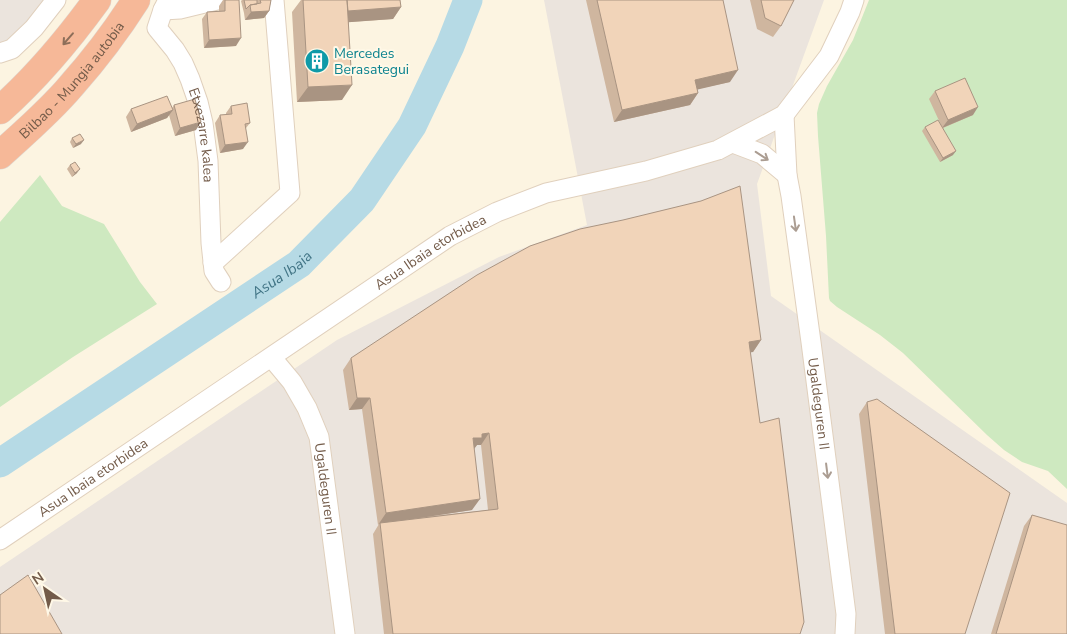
<svg xmlns="http://www.w3.org/2000/svg" width="1067" height="634" viewBox="0 0 1067 634" font-family="'Nunito Sans',sans-serif">
<style>
.industrial{fill:#ebe4dd}
.green{fill:#cee9c0}
.lines{fill:none;stroke-linecap:round;stroke-linejoin:round}
.river{stroke:#b6dae5;stroke-width:29}
.minor-casing{stroke:#e0d0bd;stroke-width:21}
.highway-casing{stroke:#ddd8d3;stroke-width:29}
.minor{stroke:#fff;stroke-width:19}
.highway{stroke:#f6b898;stroke-width:28}
.wall{fill:#cfb69f;fill-rule:evenodd}
.shaded-wall{fill:#a99482}
.building{fill:#f1d4b9;stroke:#a99482}
.oneway{stroke:#8d6e59}
.oneway2{stroke:#ab9d92}
.labels{text-anchor:middle;dominant-baseline:central;stroke-width:4;stroke-linejoin:round;paint-order:stroke}
.culture-label{font-size:14px;fill:#0d838f;stroke:#fff8e7;text-anchor:start}
.street-label{font-size:14px;fill:#735b49;stroke:#fff8e7}
.water-label{font-size:15px;font-style:italic;fill:#427586;stroke:#fff8e7}
</style>
<rect width="100%" height="100%" fill="#fcf4e1"/>
<path class="industrial" d="M0 0H56L0 53Z
M544 0H824L757 184 771 296 1067 503V634H0V567L337 340 499 257 587 225Z"/>
<path class="green" d="M869 0H1067V489L1048 471 1022 462 1004 450 987 435 903 353 880 335 837 307 830 301 829 298 826 236 818 136 817 113 819 104 827 86 853 40Z
M40 175 62 206 104 224 140 282 157 304 73 357 0 407V222Z"/>
<g class="lines">
<path class="river" id="s1" d="M0 463 299 264 362 200 412 126 450 46 468 0"/>
<defs>
<g id="minor">
<path id="s2" d="M168 0 163 10 157 28 175 50 183 63 190 79 198 102 203 123 208 161 211 243 214 271 221 282"/>
<path d="M163 10 180 9 217 0"/>
<path d="M0 53 12 49 34 28 56 0"/>
<path id="s3" d="M784 115 787 175 791 196 811 342 846 614 845 634"/>
<path d="M733 143 762 154 787 175"/>
<path d="M213 263 290 193 274 0"/>
<path id="s4" d="M272 358 292 382 307 408 319 437 345 634"/>
<path id="s5" d="M0 540 450 236 497 212 546 193 646 171 718 150 784 115 829 56 850 12 854 0"/>
</g>
<g id="highway">
<path d="M0 110C37 77 68 40 97 0"/>
<path id="s6" d="M0 155C24 133 50 111 71 86 95 59 117 30 136 0"/>
</g>
</defs>
<use href="#minor" class="minor-casing"/>
<use href="#highway" class="highway-casing"/>
<use href="#minor" class="minor"/>
<use href="#highway" class="highway"/>
</g>
<path class="wall" d="M223 0H239L236 46 204 48 202 19 207 12 219 11V6Z
M242 0H271L269 11 264 18 245 20 244 13 241 1Z
M301 0H400L401 7 393 19 349 22 342 100 297 102 292 12Z
M586 0H723L730 82 697 89 698 93 690 105 614 122Z
M750 0H794L781 26 773 37 757 29Z
M935 91 973 115 943 128 953 155 940 162 922 131 925 127 941 125 929 99Z
M174 105 196 130 175 136 169 115 167 118 131 132 126 117 131 109 172 108Z
M231 106 250 123 246 128 243 149 220 153 215 123 220 115H226V113Z
M72 138 81 144 73 148 70 142Z
M70 165 77 173 72 177 67 169Z
M761 340 753 352H750L760 423 800 634H384L373 534 379 524 378 525 362 409 349 410 343 370 351 358ZM477 445H481L488 510 432 516 472 510 474 449Z
M867 402 965 634H885L859 414Z
M1032 515 1067 634H991L1024 526Z"/>
<path class="shaded-wall" d="M401 7 393 19 338 23 346 11Z
M269 11 264 18 245 20 251 12Z
M241 38 236 46 204 48 209 40Z
M738 70 730 82 687 92 695 80Z
M352 85 342 100 297 102 308 87Z
M698 93 690 105 614 122 622 110Z
M978 107 973 115 942 128 948 120Z
M173 110 167 118 131 132 137 124Z
M201 122 196 130 175 136 180 128Z
M84 140 81 144 73 148 76 144Z
M248 142 243 149 220 153 225 145Z
M956 151 953 155 940 162 943 158Z
M80 169 77 173 72 177 75 173Z
M761 340 753 352 741 354 749 342Z
M357 398H370L362 409 349 410Z
M489 433 481 445H477L474 449 473 438 482 434Z
M480 499 472 510 381 524 380 523 378 525 386 513Z"/>
<path class="building" d="M225 0H239L241 38 209 40 207 12 225 11Z
M244 0H257V4L250 5 246 9Z
M260 0H271L269 11 251 12 250 5 261 3Z
M303 0H347L352 85 308 87Z
M347 0H400L401 7 348 11Z
M597 0H723L738 70 695 80 698 93 622 110Z
M761 0H794L781 26 765 18Z
M965 78 978 107 948 120 935 91Z
M167 96 173 110 137 124 131 109Z
M195 99 201 122 180 128 174 105Z
M247 103 250 123 245 124 248 142 225 145 220 115 232 114 231 106Z
M938 120 956 151 943 158 925 127Z
M80 134 84 140 76 144 72 138Z
M75 162 80 169 75 173 70 165Z
M740 186 761 340 749 342 760 423 779 418 804 622 800 634H393L380 523 498 509 489 433 482 434V438H473L480 499 386 513 370 398H357L351 358 477 275 530 246 580 229 623 220 701 201Z
M877 399 1010 493 965 634H895L867 402Z
M1032 515 1067 525V634H996Z
M28 575 62 634H0V595Z"/>
<defs><path id="oneway-shaft" d="M-6 0H5M1.5-3L5.5 0L1.5 3" fill="none" stroke-width="1.6" stroke-linecap="round" stroke-linejoin="round" transform="scale(1.25)"/></defs>
<use class="oneway" href="#oneway-shaft" transform="translate(68 39) rotate(131)"/>
<g class="oneway2">
<use href="#oneway-shaft" transform="translate(762 156) rotate(33)"/>
<use href="#oneway-shaft" transform="translate(795 224) rotate(82)"/>
<use href="#oneway-shaft" transform="translate(827 471) rotate(83)"/>
</g>
<defs>
<symbol id="building-disc" viewBox="-11 -11 22 22"><circle r="9.5" fill="#0f9aa8" stroke="#fff8e7"/><path d="M-4-6H4V6H1V3H-1V6H-4ZM-2.5-4.3h1.7v1.8h-1.7ZM.8-4.3h1.7v1.8H.8ZM-2.5-1h1.7V.8h-1.7ZM.8-1h1.7V.8H.8Z" fill="#fff"/></symbol>
</defs>
<g fill-rule="evenodd">
<use href="#building-disc" x="303" y="47" width="28" height="28"/>
</g>
<g class="labels">
<g class="culture-label">
<text x="334" y="53">Mercedes<tspan x="334" dy="16">Berasategui</tspan></text>
</g>
<g class="street-label">
<text stroke="none"><textPath href="#s6" startOffset="104">Bilbao - Mungia autobia</textPath></text>
<text stroke="none"><textPath href="#s2" startOffset="149">Etxezarre kalea</textPath></text>
<text stroke="none"><textPath href="#s5" startOffset="518">Asua Ibaia etorbidea</textPath></text>
<text stroke="none"><textPath href="#s3" startOffset="291">Ugaldeguren II</textPath></text>
<text stroke="none"><textPath href="#s5" startOffset="112">Asua Ibaia etorbidea</textPath></text>
<text stroke="none"><textPath href="#s4" startOffset="145">Ugaldeguren II</textPath></text>
</g>
<g class="water-label">
<text stroke="none"><textPath href="#s1" startOffset="339">Asua Ibaia</textPath></text>
</g>
</g>
<g transform="translate(45 589) rotate(326)" stroke="#fff8e7" stroke-width="4" paint-order="stroke">
<path d="M0-4L9 19L0 12L-9 19Z" fill="#735b49"/>
<text y="-8" font-size="14" font-weight="bold" text-anchor="middle" fill="#735b49">N</text>
</g>
</svg>
